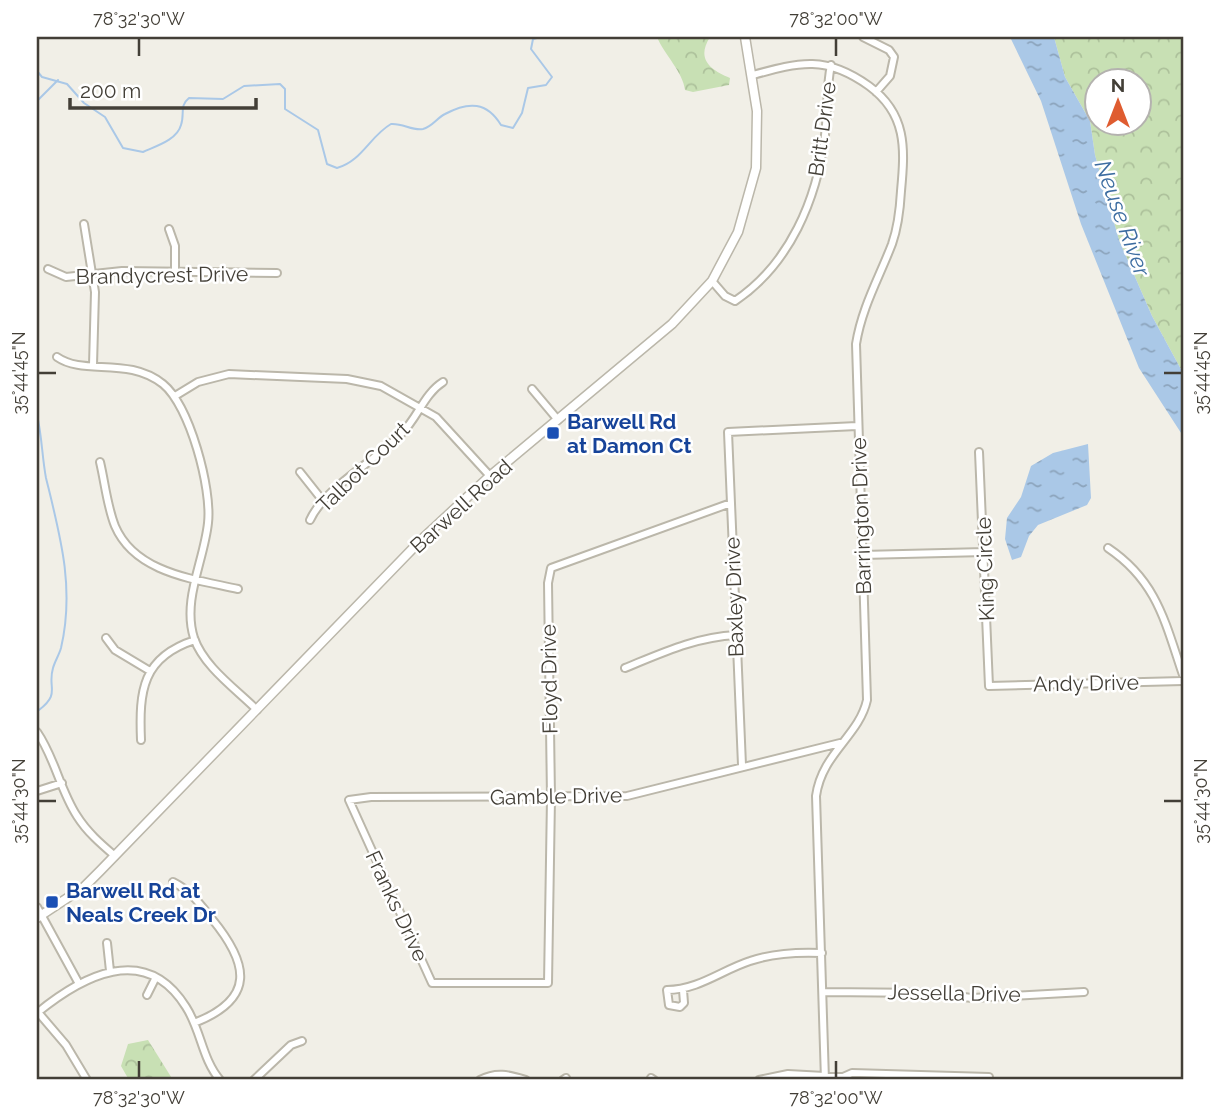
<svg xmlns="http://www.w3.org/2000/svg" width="1220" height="1117" viewBox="0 0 1220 1117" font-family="Raleway,sans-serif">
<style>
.forest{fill:url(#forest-crowns);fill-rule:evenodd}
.water{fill:url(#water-ripples)}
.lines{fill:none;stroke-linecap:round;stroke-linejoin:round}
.stream{stroke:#aac8e7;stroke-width:2}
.minor-casing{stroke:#bbb7aa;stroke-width:10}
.tertiary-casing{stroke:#bbb7aa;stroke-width:11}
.minor{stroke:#fff;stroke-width:6}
.tertiary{stroke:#fff;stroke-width:8}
.ticks{fill:none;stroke:#433f37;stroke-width:2.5}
.transit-dot{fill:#1a4fb4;stroke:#fff;stroke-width:2.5}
.labels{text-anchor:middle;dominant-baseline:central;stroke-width:5;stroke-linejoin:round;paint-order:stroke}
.street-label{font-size:21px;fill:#433f37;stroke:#fff}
.transit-label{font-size:21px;font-weight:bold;fill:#164399;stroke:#fff;text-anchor:start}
.water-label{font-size:23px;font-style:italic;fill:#3d6da1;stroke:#fff}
.neatline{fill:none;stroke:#433f37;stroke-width:2.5}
.ticks-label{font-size:18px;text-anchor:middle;fill:#433f37}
</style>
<defs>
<pattern id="forest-crowns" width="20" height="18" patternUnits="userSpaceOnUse" patternTransform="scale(1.75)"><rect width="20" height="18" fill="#c8e0b4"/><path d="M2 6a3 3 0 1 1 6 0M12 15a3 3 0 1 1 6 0" fill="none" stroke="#adc19b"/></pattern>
<pattern id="water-ripples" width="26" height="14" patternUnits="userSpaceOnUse" patternTransform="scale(1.75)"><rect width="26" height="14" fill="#aac8e7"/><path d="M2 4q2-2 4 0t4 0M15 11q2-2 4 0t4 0" fill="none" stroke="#8ca4bc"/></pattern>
</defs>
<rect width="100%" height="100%" fill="#f1efe7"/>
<path class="forest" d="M657 37H710C696 59 710 70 730 78L729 85 693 92 685 90C683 72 664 54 657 37Z
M1054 37H1183V373L1152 316 1119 240 1095 155 1090 121 1065 77ZM1098 80H1140V122H1098Z
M148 1040 173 1080H129L121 1066 128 1044Z"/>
<path class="water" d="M1010 37H1054L1065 77 1090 121 1095 155 1119 240 1152 316 1183 373V436L1139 368 1081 224 1041 101Z
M1088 444 1091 498 1087 505 1038 525 1029 536 1021 557 1012 560 1005 539 1007 518 1021 497 1031 466 1053 453Z"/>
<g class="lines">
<path class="stream" d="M37 71 42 77 67 84 84 103 105 117 123 148 143 152C156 146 177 140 181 125 185 114 179 106 189 98L223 99 244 86 280 84 285 89V109L318 130 327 164 337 168C362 161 370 136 391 124 403 123 412 131 423 129 432 127 437 118 445 114 469 101 487 102 501 125L513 128 522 113 528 88 546 85 552 77 531 49 533 39 541 37
M37 101 58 80
M37 415C42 436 42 457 46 478 60 535 75 588 61 648 59 655 55 661 53 668 47 688 61 693 39 710"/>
<defs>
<path id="minor" d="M863 37 889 50 894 57 890 76 876 92
M753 75C800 62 826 55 869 86 907 114 905 148 901 191 900 209 898 227 892 244 879 278 862 307 856 344L867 700C859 736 822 753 816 796L825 1080
M84 224 95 292 93 365
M169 229 175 246V272
M48 269 66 277 122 271 277 273
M712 281 725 296 735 301C790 264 817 199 825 135 828 112 826 88 831 65
M57 357C84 376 128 356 163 384 190 406 212 489 208 523 204 561 182 600 194 638 204 667 236 689 257 710
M532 389 558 420
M175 396 198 382 229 374 347 379 381 386 436 417 490 476
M979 452 989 686 1183 681
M100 462C105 483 107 506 115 526 135 573 194 579 238 589
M300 472 323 501
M731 503 551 568 548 583 551 798 548 983H432L349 800 371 797 627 796 840 743
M310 520C325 487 376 461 402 433 418 417 424 394 443 382
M1108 548C1157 581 1165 622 1183 675
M862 555 985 552
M106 638 115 650 150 671
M625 668C662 653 696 637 736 635
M37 732C55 758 60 790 77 816 87 832 101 844 115 856
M141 740C139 691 142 657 195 640
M742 765 728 432 857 426
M37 791 62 783
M173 882C191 891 200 904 212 919 249 964 256 999 194 1023
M37 907 78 982
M107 943 110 971
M683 990 684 1003 680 1007 669 1005 667 990C698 990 722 970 750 961 773 953 798 952 822 953
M824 992 930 993 972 998 1084 992
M147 995 155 979
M37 1011 66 1045 87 1080
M37 1013C81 977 145 941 186 1007 201 1030 202 1059 220 1080
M651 1078 654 1080
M254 1080 291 1045 302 1041
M480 1080C497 1071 509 1075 526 1080
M563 1080 566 1078
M759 1080 788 1074 843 1077 852 1073 989 1077V1080"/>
<path id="tertiary" d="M37 918 84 887 100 871 421 540 490 476 672 324 712 281 738 232 756 168 757 111 745 37"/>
</defs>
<use href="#minor" class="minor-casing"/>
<use href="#tertiary" class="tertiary-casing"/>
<use href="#minor" class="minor"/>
<use href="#tertiary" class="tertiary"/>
</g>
<path class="ticks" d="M139 38V56M836 38V56M38 373H56M1164 373H1182M38 801H56M1164 801H1182M139 1061V1078M836 1061V1078"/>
<g class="transit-dot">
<rect x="546" y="426" width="14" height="14" rx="3.5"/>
<rect x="45" y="895" width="14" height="14" rx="3.5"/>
</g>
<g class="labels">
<g class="street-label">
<text transform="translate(822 129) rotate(-82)">Britt Drive</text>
<text transform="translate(162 275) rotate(-1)">Brandycrest Drive</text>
<text transform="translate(363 467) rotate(-44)">Talbot Court</text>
<text transform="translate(461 506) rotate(-42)">Barwell Road</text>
<text transform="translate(861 516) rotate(-92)">Barrington Drive</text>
<text transform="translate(985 569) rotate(-92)">King Circle</text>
<text transform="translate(734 597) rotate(-92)">Baxley Drive</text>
<text transform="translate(549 679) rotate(-91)">Floyd Drive</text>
<text transform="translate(1086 683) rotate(-1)">Andy Drive</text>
<text transform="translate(556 796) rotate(-1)">Gamble Drive</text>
<text transform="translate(397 906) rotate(65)">Franks Drive</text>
<text transform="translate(954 993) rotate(1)">Jessella Drive</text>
</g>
<g class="transit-label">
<text x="567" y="421">Barwell Rd<tspan x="567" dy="24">at Damon Ct</tspan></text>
<text x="66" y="890">Barwell Rd at<tspan x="66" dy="24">Neals Creek Dr</tspan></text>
</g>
<g class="water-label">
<text transform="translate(1123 218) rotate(70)">Neuse River</text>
</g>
</g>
<rect width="1220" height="1117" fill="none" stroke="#ffffff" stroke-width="77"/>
<g transform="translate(1118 102)"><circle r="33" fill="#ffffff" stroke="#b4b2af" stroke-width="2"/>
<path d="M0-5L12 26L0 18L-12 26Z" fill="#df5c30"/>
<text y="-10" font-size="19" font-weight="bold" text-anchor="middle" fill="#433f37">N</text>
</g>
<path d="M70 98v10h186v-10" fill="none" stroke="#433f37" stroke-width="3.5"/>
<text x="80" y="98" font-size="21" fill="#433f37" stroke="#ffffff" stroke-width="5" paint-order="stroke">200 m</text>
<rect x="38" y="38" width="1144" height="1040" class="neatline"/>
<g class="ticks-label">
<text x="139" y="25">78°32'30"W</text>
<text x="836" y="25">78°32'00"W</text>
<text transform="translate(19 373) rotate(-90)" y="6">35°44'45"N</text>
<text transform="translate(1201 373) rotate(-90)" y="6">35°44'45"N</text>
<text transform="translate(19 801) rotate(-90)" y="6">35°44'30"N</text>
<text transform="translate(1201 801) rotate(-90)" y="6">35°44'30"N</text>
<text x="139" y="1104">78°32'30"W</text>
<text x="836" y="1104">78°32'00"W</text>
</g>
</svg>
